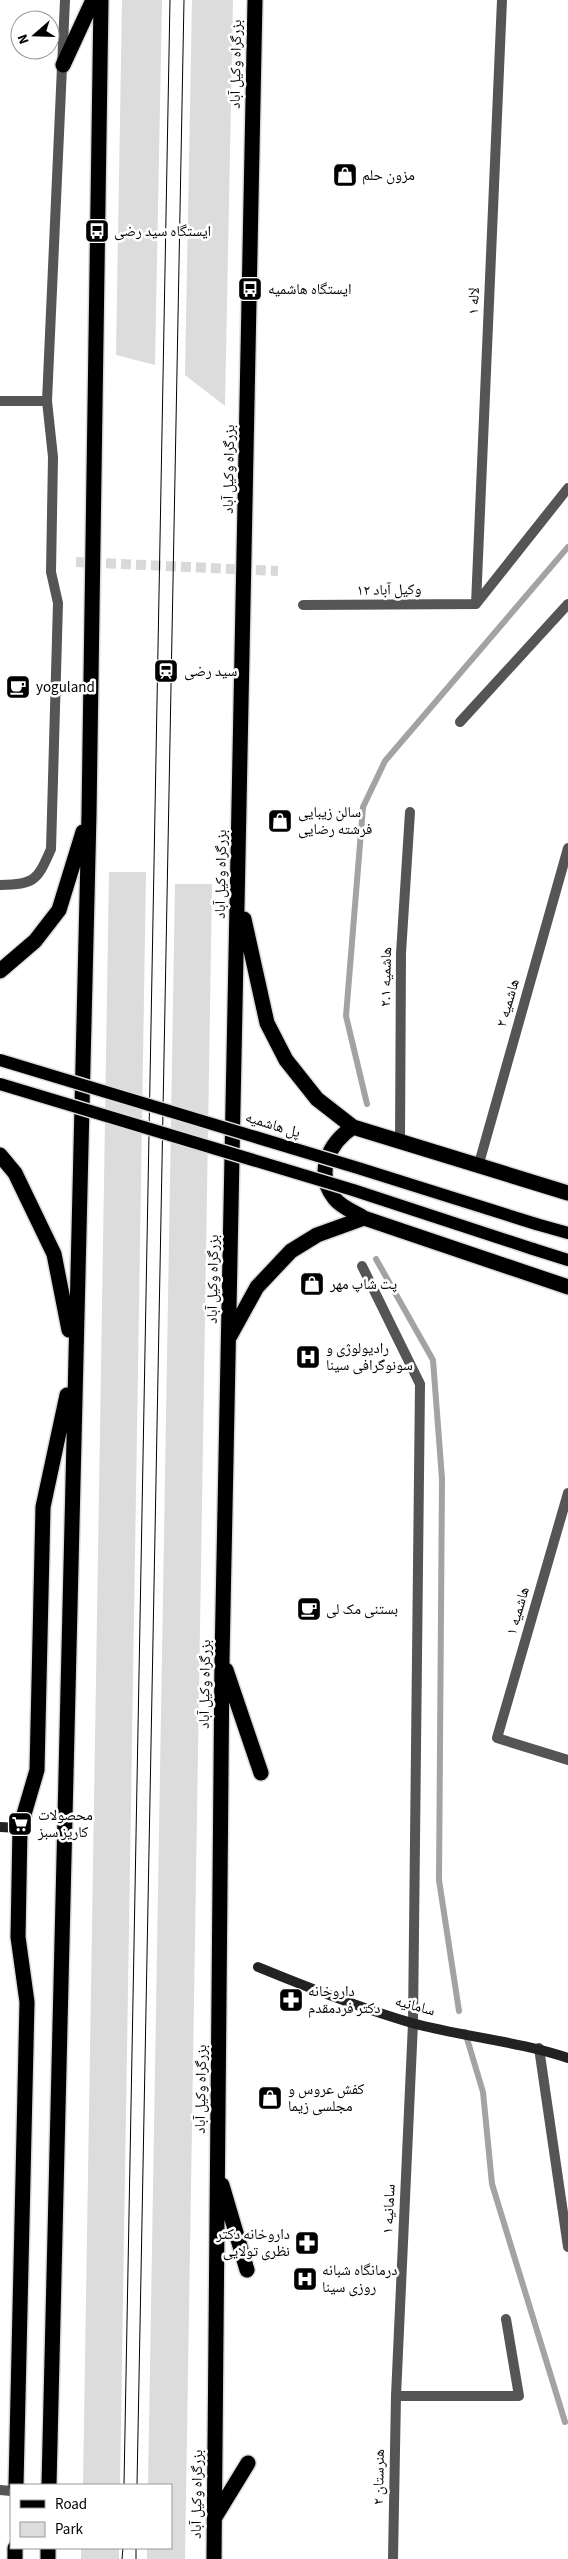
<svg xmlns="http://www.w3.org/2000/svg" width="568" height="2559" viewBox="0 0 568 2559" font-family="'Source Sans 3','Noto Naskh Arabic',sans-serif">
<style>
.green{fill:#dcdcdc}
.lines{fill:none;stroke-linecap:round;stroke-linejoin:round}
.stream{stroke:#a3a3a3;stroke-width:6}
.street-tunnel{stroke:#d9d9d9;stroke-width:10;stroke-dasharray:10 5;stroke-linecap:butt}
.primary-casing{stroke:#dbdbdb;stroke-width:15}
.highway-casing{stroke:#dbdbdb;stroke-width:18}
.street{stroke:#555;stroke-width:10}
.secondary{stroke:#222;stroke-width:10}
.primary{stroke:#000;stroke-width:12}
.highway{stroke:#000;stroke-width:15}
.tram{stroke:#000;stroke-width:1}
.primary-bridge-casing{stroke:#dbdbdb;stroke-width:15;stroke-linecap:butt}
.primary-bridge{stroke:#000;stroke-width:12}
.labels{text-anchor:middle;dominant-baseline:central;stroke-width:5;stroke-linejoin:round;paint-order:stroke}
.street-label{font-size:15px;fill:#000;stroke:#fff}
.poi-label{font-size:15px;fill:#000;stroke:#fff;text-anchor:start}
</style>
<rect width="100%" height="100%" fill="#fff"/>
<path class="green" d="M122 0H162L155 365 116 355Z
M192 0H233L225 406 185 375Z
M109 872H146L120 2485H83Z
M175 884H212L185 2559H147V2548H171V2485H148Z
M81 2548H119V2559H81Z"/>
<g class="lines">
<path class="stream" d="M367 1104 346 1016 363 807 385 761 568 547
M376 1259 433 1360 442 1479 439 1880 459 2011
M465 2032 483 2092 492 2184 565 2422"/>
<path class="street-tunnel" d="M76 562 278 571"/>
<defs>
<path id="primary" d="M536 1224 568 1233
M533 1249 568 1260"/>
<path id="highway" d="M63 65 93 0
M244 919 267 1023 286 1060 317 1099 353 1127 568 1193
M0 971 35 941 59 910 83 832
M353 1127C329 1143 314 1173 335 1199 341 1207 356 1213 364 1218
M0 1155 15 1173 54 1254 69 1330
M230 1336 257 1287 291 1251 317 1235 364 1218 568 1287
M226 1670 261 1773
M222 2185 247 2270
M16 2485 27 2002 18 1937 20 1828 37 1770 43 1507 67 1395
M49 2485 89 814 101 0
M215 2517 248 2463
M15 2559V2548
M48 2559V2548
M214 2559 222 1660 255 0"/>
</defs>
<use href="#primary" class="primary-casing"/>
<use href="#highway" class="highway-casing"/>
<path class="street" d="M0 401H47
M476 604 502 0
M476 604 568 488
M303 605 476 604
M460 722 568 604
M0 885C35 884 37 881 51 849L58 603 51 572 53 457 47 401 65 0
M400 1142 401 953 410 812
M478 1167 568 848
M362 1266 420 1384 413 2023 396 2396 393 2559
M568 1493 497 1738 568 1760
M539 2048 568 2247
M396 2396H519L506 2319
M0 2490 11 2491"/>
<path class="secondary" d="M0 1827 20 1828
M258 1967C309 1988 360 2008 412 2023 464 2037 517 2041 568 2058"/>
<use href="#primary" class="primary"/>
<use href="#highway" class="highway"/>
<path class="tram" d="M124 2485 170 0
M137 2485 184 0
M122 2559 123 2548
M136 2559V2548"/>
<defs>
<path id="primary-bridge" d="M0 1060 358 1168 536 1224
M0 1084 353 1190 533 1249"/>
</defs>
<use href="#primary-bridge" class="primary-bridge-casing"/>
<use href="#primary-bridge" class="primary-bridge"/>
</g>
<defs>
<symbol id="shop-square" viewBox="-11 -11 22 22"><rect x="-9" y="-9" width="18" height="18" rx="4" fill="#000" stroke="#fff"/><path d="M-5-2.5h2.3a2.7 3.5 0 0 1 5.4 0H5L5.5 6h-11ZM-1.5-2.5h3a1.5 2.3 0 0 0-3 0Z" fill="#fff"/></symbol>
<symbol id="bus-square" viewBox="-11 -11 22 22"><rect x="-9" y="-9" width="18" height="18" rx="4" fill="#000" stroke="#fff"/><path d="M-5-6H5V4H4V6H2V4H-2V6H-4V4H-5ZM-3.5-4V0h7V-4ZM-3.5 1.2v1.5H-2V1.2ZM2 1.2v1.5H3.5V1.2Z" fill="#fff"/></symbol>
<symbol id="station-square" viewBox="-11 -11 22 22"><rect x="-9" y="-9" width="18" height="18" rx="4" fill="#000" stroke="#fff"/><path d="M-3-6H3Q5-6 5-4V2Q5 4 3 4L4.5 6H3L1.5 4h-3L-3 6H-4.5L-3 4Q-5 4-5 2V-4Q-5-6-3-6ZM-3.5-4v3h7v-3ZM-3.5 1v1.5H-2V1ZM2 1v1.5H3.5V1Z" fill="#fff"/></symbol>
<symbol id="cafe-square" viewBox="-11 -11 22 22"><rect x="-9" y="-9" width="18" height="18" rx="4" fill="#000" stroke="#fff"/><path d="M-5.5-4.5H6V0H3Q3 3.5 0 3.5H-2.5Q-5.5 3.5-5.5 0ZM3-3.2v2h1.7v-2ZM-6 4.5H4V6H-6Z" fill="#fff"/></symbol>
<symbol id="hospital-square" viewBox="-11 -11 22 22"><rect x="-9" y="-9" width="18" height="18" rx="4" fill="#000" stroke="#fff"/><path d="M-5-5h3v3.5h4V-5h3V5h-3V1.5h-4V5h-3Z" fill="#fff"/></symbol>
<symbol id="supermarket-square" viewBox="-11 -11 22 22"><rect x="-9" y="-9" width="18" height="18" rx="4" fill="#000" stroke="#fff"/><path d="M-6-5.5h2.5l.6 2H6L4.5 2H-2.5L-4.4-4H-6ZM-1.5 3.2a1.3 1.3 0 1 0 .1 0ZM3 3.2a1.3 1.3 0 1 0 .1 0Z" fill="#fff"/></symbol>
<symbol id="pharmacy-square" viewBox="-11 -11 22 22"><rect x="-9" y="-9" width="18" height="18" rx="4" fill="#000" stroke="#fff"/><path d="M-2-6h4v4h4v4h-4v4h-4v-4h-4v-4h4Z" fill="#fff"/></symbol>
</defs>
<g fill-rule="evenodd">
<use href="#shop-square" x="331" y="161" width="28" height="28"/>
<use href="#bus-square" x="83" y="217" width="28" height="28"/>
<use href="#bus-square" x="236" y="275" width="28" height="28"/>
<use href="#station-square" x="152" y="657" width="28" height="28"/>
<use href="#cafe-square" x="4" y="673" width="28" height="28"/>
<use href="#shop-square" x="266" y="807" width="28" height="28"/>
<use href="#shop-square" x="298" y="1270" width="28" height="28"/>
<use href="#hospital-square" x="294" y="1343" width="28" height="28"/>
<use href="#cafe-square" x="295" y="1595" width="28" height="28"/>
<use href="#supermarket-square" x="6" y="1810" width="28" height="28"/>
<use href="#pharmacy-square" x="277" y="1986" width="28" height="28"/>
<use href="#shop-square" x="256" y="2084" width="28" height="28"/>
<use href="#pharmacy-square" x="293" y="2229" width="28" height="28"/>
<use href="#hospital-square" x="291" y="2265" width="28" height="28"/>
</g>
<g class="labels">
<g class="street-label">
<text transform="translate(236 64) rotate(-89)">بزرگراه وکیل آباد</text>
<text transform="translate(474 301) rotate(-88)">لاله ۱</text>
<text transform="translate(229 469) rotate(-89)">بزرگراه وکیل آباد</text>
<text transform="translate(389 590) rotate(-1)">۱۲ وکیل آباد</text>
<text transform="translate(221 874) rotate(-89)">بزرگراه وکیل آباد</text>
<text transform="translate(386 977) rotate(-89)">هاشمیه ۲.۱</text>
<text transform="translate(508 1003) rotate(-74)">هاشمیه ۲</text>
<text transform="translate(273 1125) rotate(17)">پل هاشمیه</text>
<text transform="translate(213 1279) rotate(-89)">بزرگراه وکیل آباد</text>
<text transform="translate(518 1611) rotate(-74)">هاشمیه ۱</text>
<text transform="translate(205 1684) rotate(-89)">بزرگراه وکیل آباد</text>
<text transform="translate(415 2006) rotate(15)">سامانیه</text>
<text transform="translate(201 2089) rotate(-89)">بزرگراه وکیل آباد</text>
<text transform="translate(389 2209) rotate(-87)">سامانیه ۱</text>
<text transform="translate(379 2477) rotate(-89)">هنرستان ۲</text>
<text transform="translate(197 2494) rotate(-89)">بزرگراه وکیل آباد</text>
</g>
<g class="poi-label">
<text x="362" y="175">مزون حلم</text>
<text x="114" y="231">ایستگاه سید رضی</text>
<text x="268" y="289">ایستگاه هاشمیه</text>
<text x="184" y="671">سید رضی</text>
<text x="36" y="687">yoguland</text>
<text x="298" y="812">سالن زیبایی<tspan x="298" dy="17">فرشته رضایی</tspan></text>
<text x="330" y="1284">پت شاپ مهر</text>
<text x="326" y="1348">رادیولوژی و<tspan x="326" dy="17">سونوگرافی سینا</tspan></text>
<text x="326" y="1609">بستنی مک لی</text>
<text x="38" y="1815">محصولات<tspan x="38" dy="17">کاریز سبز</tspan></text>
<text x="308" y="1991">داروخانه<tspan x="308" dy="17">دكتر فردمقدم</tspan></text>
<text x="288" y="2089">کفش عروس و<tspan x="288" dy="17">مجلسی زیما</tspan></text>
<text x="290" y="2234" text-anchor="end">داروخانه دکتر<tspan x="290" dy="17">نظری تولایی</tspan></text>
<text x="322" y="2270">درمانگاه شبانه<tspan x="322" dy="17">روزی سینا</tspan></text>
</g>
</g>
<rect x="10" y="2484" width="162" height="65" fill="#ffffff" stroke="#999999"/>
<rect x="20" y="2500" width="25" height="8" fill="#000000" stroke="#999999"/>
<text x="55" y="2509" font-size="15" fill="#000000">Road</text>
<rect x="20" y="2522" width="25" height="15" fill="#dcdcdc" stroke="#999999"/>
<text x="55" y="2534" font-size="15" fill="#000000">Park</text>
<g transform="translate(35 35) rotate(250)"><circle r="24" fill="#ffffff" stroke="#999999"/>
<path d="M0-4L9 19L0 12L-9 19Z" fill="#000000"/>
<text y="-8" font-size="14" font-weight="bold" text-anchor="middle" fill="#000000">N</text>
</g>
</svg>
